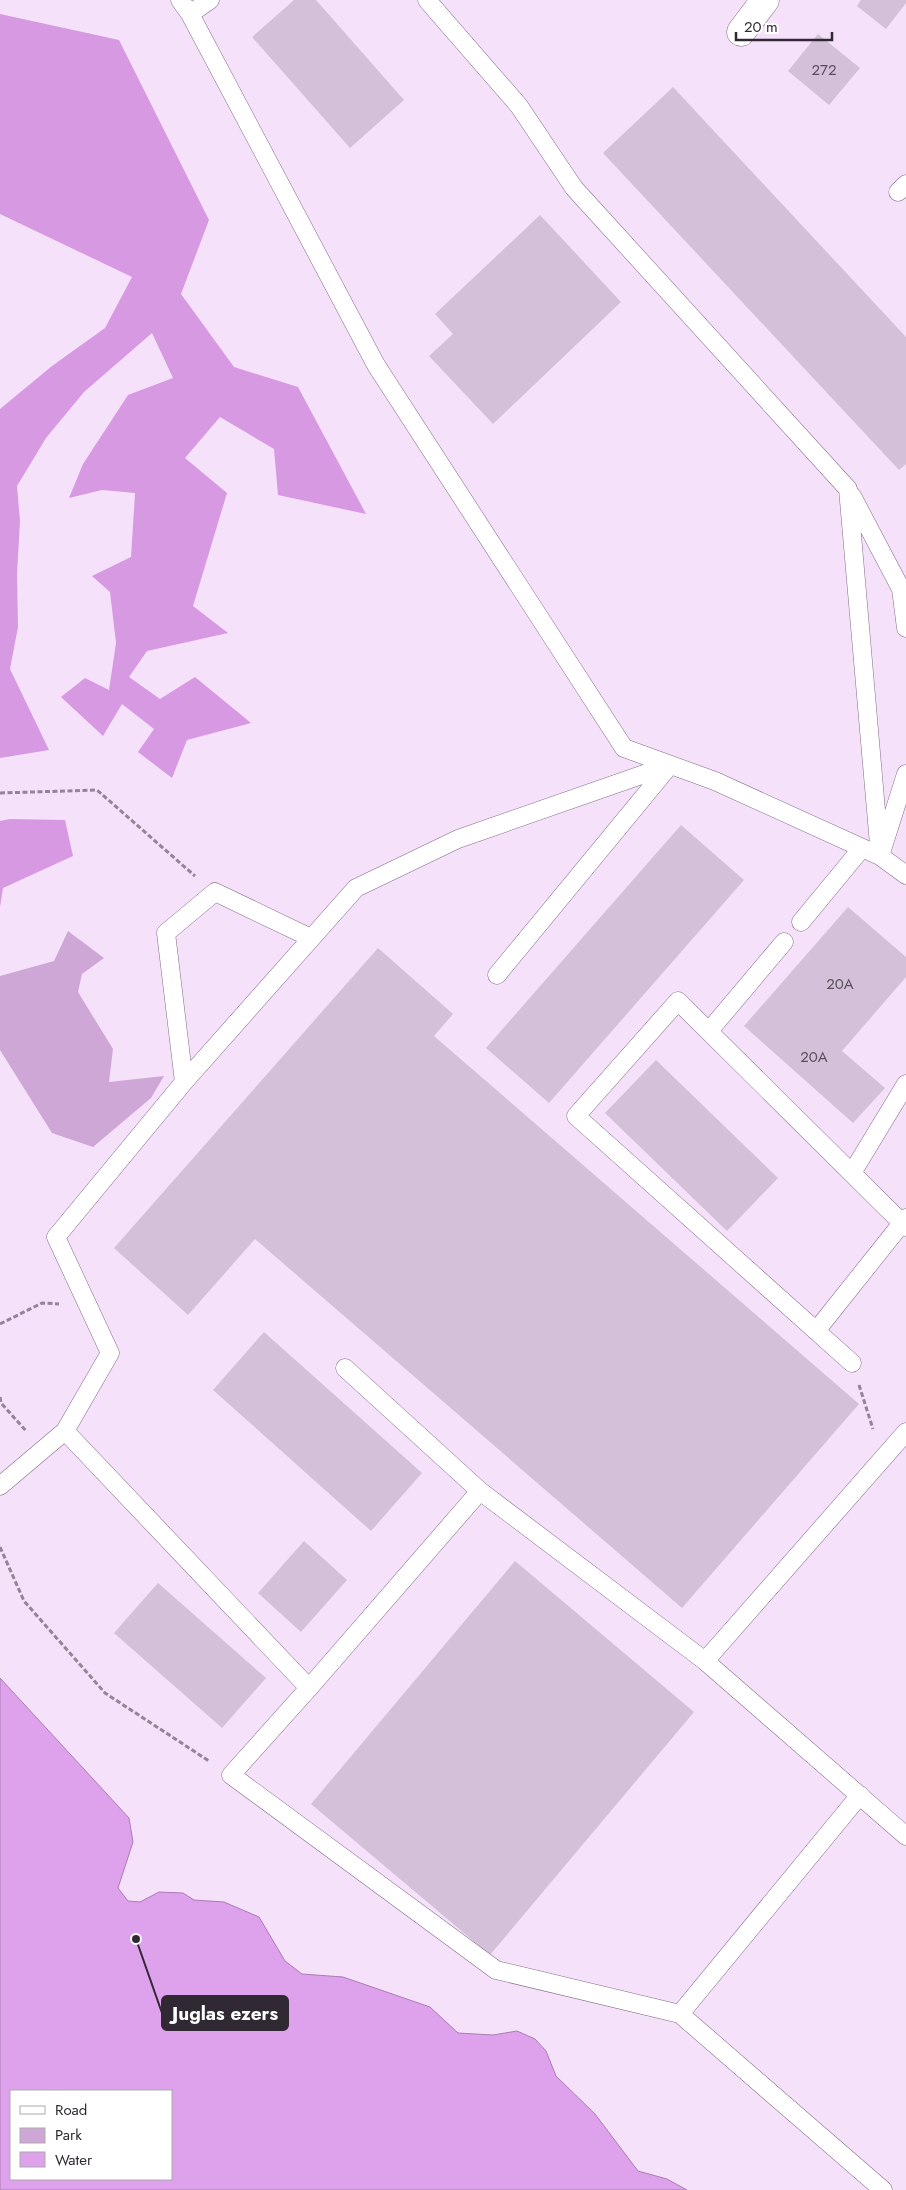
<svg xmlns="http://www.w3.org/2000/svg" width="906" height="2190" viewBox="0 0 906 2190" font-family="Jost,sans-serif">
<style>
.green{fill:#cfa7d7}
.forest{fill:#d699e2}
.water{fill:#dea1eb;stroke:#aa7db4;fill-rule:evenodd}
.building{fill:#d4c0d9}
.lines{fill:none;stroke-linecap:round;stroke-linejoin:round}
.service-casing{stroke:#816e85;stroke-width:19}
.minor-casing{stroke:#816e85;stroke-width:29}
.path{stroke:#938496;stroke-width:3;stroke-dasharray:5 2.5;stroke-linecap:butt}
.service{stroke:#fff;stroke-width:18}
.minor{stroke:#fff;stroke-width:28}
.labels{text-anchor:middle;dominant-baseline:central;stroke-width:4.5;stroke-linejoin:round;paint-order:stroke}
.number-label{font-size:15px;fill:#594e5c}
.leader{fill:none;stroke:#302832;stroke-width:2}
.callout-dot{fill:#302832;stroke:#fff;stroke-width:2}
.callout{fill:#302832;stroke:#302832;stroke-width:2}
.callout-label{font-size:19px;text-anchor:middle;font-weight:bold;fill:#fff}
</style>
<rect width="100%" height="100%" fill="#f6e1fb"/>
<path class="green" d="M68 931 104 958 82 974 78 992 113 1049 109 1082 164 1076 151 1098 93 1147 52 1133 0 1050V976L54 961Z"/>
<path class="forest" d="M0 14 119 40 209 220 181 294 234 367 298 387 366 514 278 495 274 449 220 417 185 458 227 493 193 606 228 633 147 651 129 677 160 699 195 677 251 723 187 740 172 778 138 752 154 729 122 704 103 736 61 697 85 678 109 690 116 643 110 592 92 576 131 557 135 493 102 490 69 498 83 464 128 395 173 378 152 333 84 392 46 438 17 486 20 521 17 574 18 627 10 669 49 750 0 758V409L52 366 105 328 132 277 0 214Z
M10 819 65 820 73 856 3 888 0 907V821Z"/>
<path class="water" d="M0 1678 129 1818 133 1842 118 1888 128 1901 140 1902 159 1892 183 1893 194 1900 224 1902 259 1917 285 1961 302 1974 343 1977 430 2007 458 2033 493 2035 517 2031 535 2039 546 2051 556 2076 595 2114 638 2171 667 2179 687 2190H0ZM11 2091H171V2179H11Z"/>
<path class="building" d="M294 0H316L404 100 350 148 252 37Z
M861 0H906V3L886 29 857 6Z
M818 34 860 68 829 105 788 71Z
M673 87 906 337V464L899 470 603 153Z
M540 215 621 302 493 424 429 356 453 334 435 314Z
M681 825 744 880 549 1103 486 1048Z
M848 907 906 957V977L842 1051 885 1088 853 1123 744 1026Z
M378 948 453 1014 434 1036 859 1404 682 1608 255 1239 188 1315 114 1248Z
M656 1060 778 1178 727 1231 605 1113Z
M264 1332 422 1473 371 1531 213 1390Z
M304 1541 347 1580 301 1632 258 1593Z
M515 1561 694 1712 490 1955 311 1804Z
M158 1583 266 1678 222 1728 114 1633Z"/>
<g class="lines">
<defs>
<path id="service" d="M180 0 190 14 210 0
M427 0 519 106 574 188 848 489 880 856 906 875
M190 14 376 365 624 748 715 781 880 856 906 774
M898 192 906 184
M852 496 901 589 906 628
M670 765 458 839 356 888 184 1082 56 1237 110 1353 65 1431 309 1688 480 1491 705 1661 906 1432
M801 922 862 848
M497 975 670 765
M709 1031 784 942
M184 1082 166 933 215 892 311 938
M852 1173 906 1084
M816 1331 906 1218
M852 1363 576 1116 678 1001 906 1227
M345 1368 480 1491
M0 1486 65 1431
M705 1661 906 1836
M309 1688 231 1775 496 1970 680 2014
M860 1795 680 2014 883 2190"/>
<path id="minor" d="M741 32 765 0"/>
</defs>
<use href="#service" class="service-casing"/>
<use href="#minor" class="minor-casing"/>
<path class="path" d="M0 793 97 790 195 876
M0 1324 42 1303 59 1304
M859 1385 873 1429
M0 1397 1 1403 27 1432
M0 1547 24 1601 105 1693 209 1761"/>
<use href="#service" class="service"/>
<use href="#minor" class="minor"/>
</g>
<g class="labels">
<g class="number-label">
<text x="824" y="70">272</text>
<text x="840" y="984">20A</text>
<text x="814" y="1057">20A</text>
</g>
</g>
<path class="leader" d="M136 1939L162 2013"/>
<circle class="callout-dot" cx="136" cy="1939" r="5"/>
<rect class="callout" x="162" y="1996" width="126" height="34" rx="5"/>
<g class="callout-label">
<text x="225" y="2020">Juglas ezers</text>
</g>
<rect x="10" y="2090" width="162" height="90" fill="#ffffff" stroke="#aca9ad"/>
<rect x="20" y="2106" width="25" height="8" fill="#ffffff" stroke="#aca9ad"/>
<text x="55" y="2115" font-size="15" fill="#302832">Road</text>
<rect x="20" y="2128" width="25" height="15" fill="#cfa7d7" stroke="#aca9ad"/>
<text x="55" y="2140" font-size="15" fill="#302832">Park</text>
<rect x="20" y="2152" width="25" height="15" fill="#dea1eb" stroke="#aca9ad"/>
<text x="55" y="2165" font-size="15" fill="#302832">Water</text>
<path d="M736 32v8h96v-8" fill="none" stroke="#302832" stroke-width="2.5"/>
<text x="744" y="32" font-size="15" fill="#302832" stroke="#ffffff" stroke-width="4" paint-order="stroke">20 m</text>
</svg>
